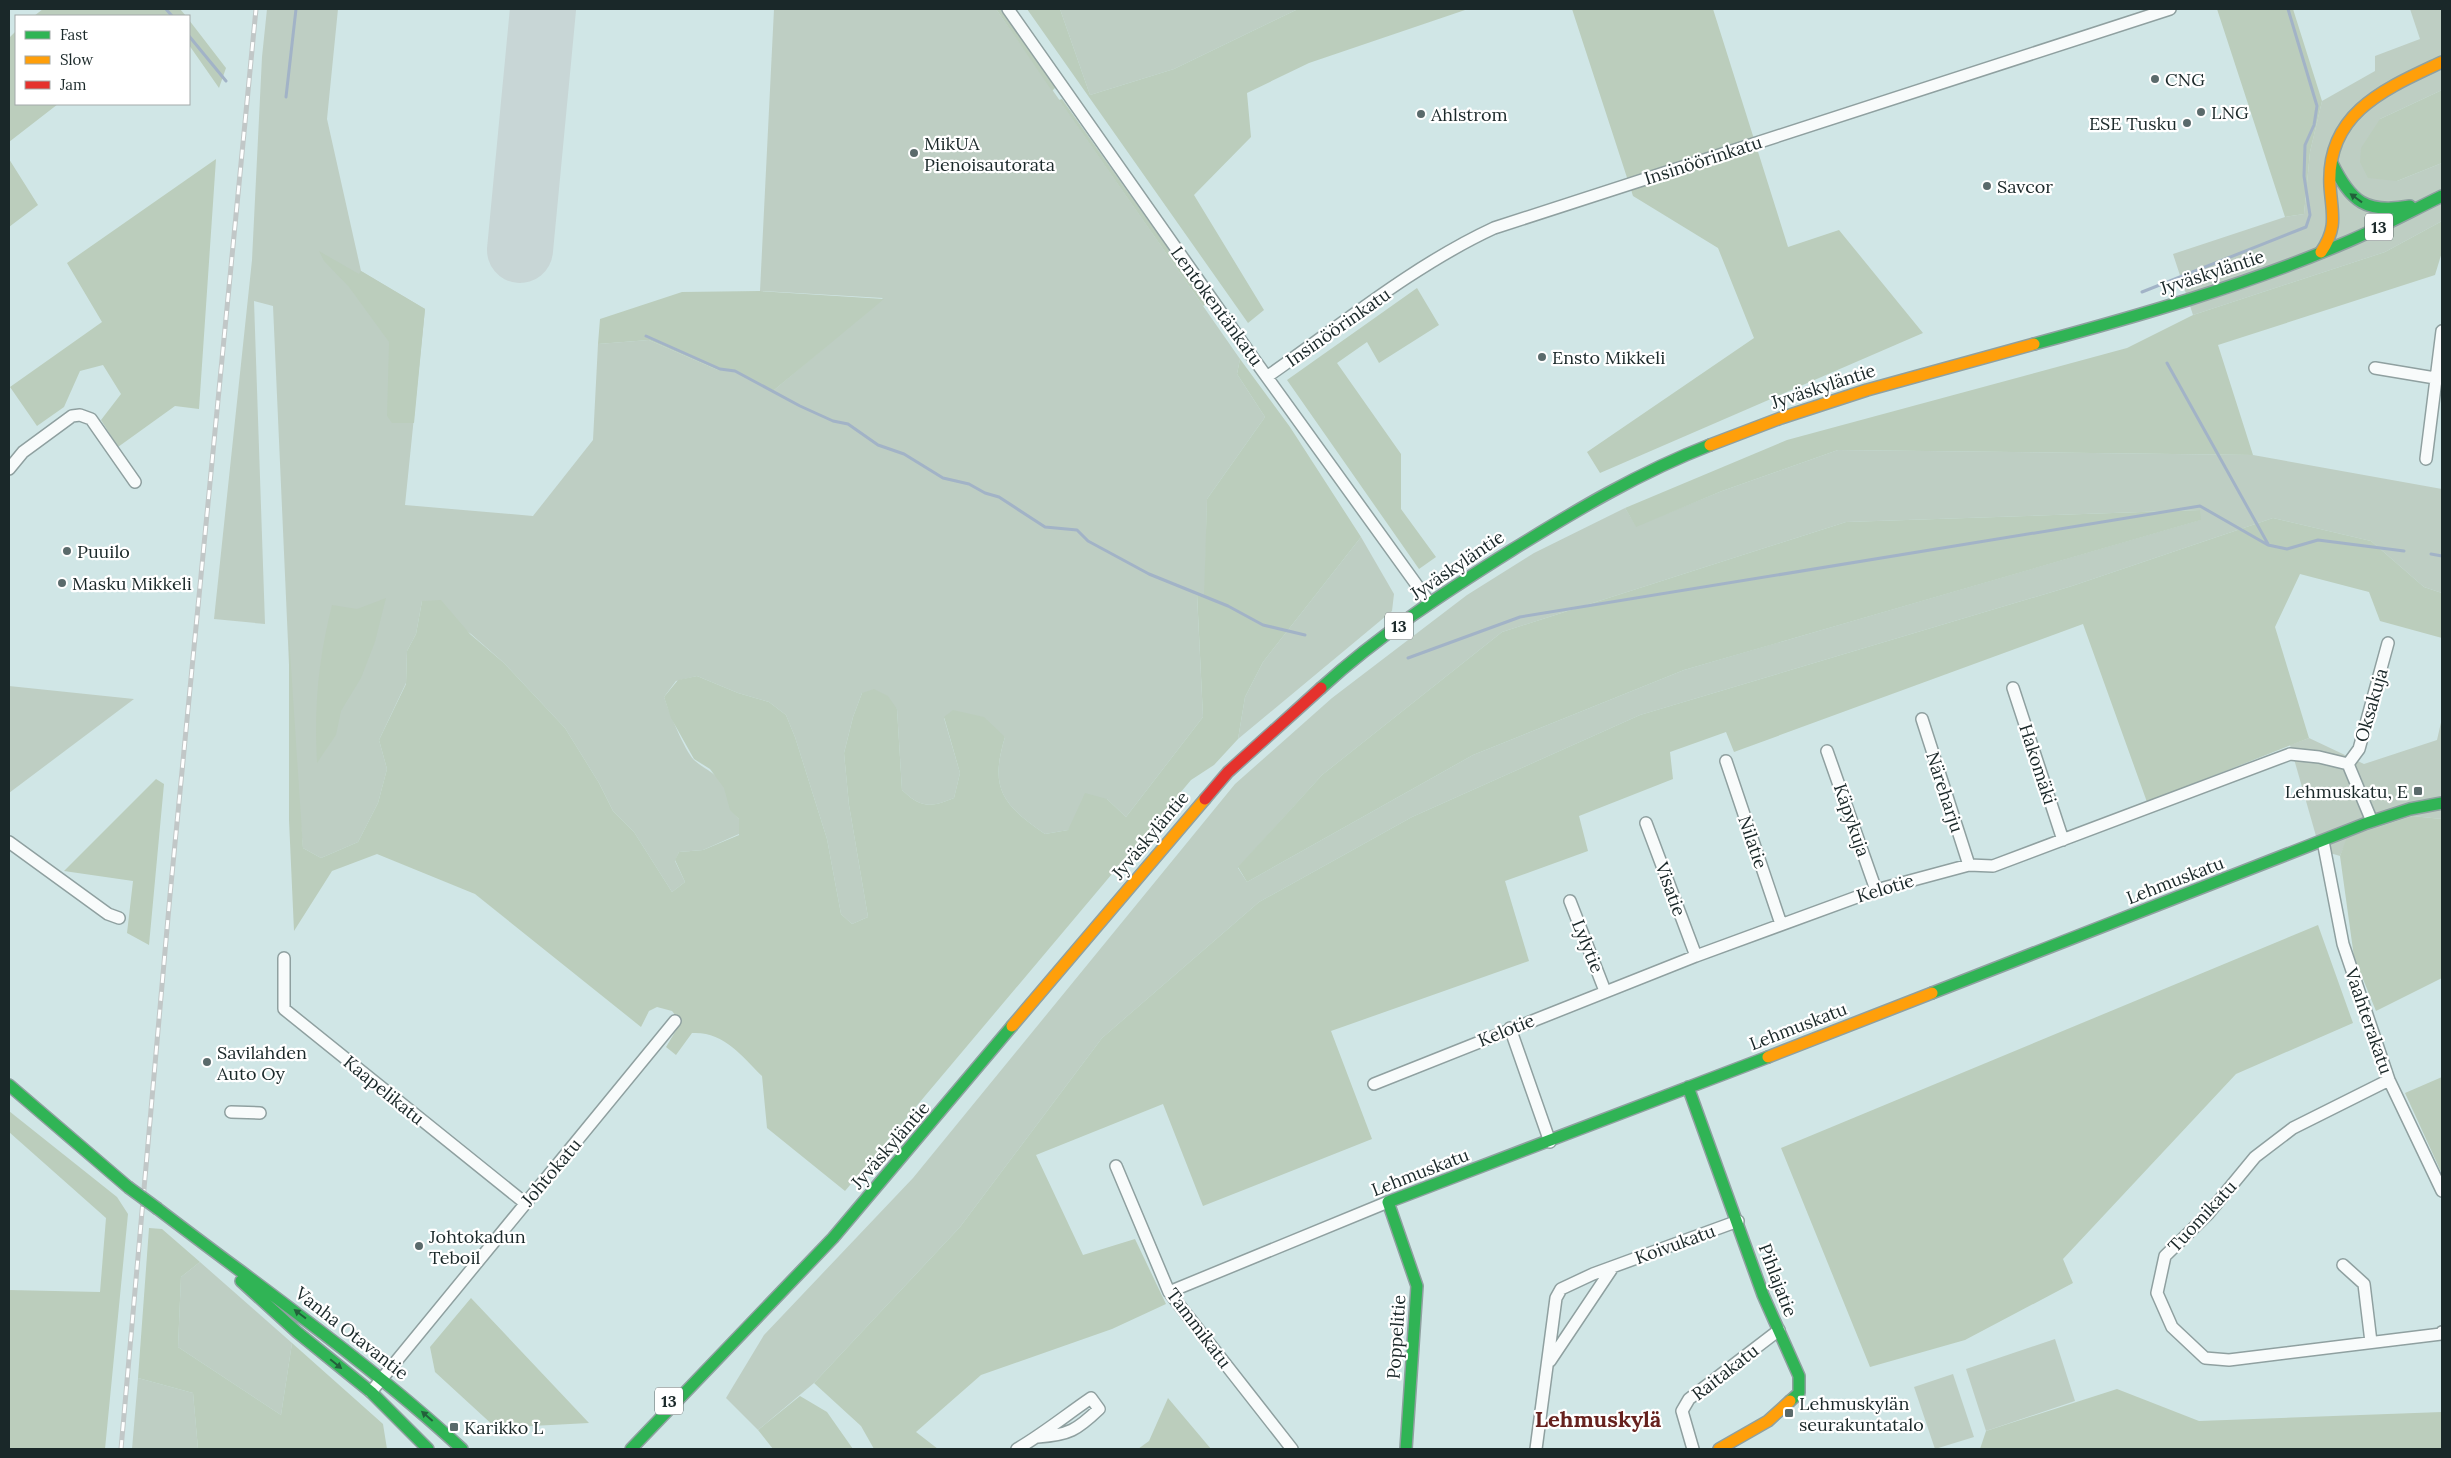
<svg xmlns="http://www.w3.org/2000/svg" width="2451" height="1458" viewBox="0 0 2451 1458" font-family="Lora,serif">
<style>
.green{fill:#becec3;fill-rule:evenodd}
.forest{fill:#bbcdbc}
.lines{fill:none;stroke-linecap:round;stroke-linejoin:round}
.stream{stroke:#a2b3c7;stroke-width:3}
.runway{stroke:#c8d6d6;stroke-width:66}
.street-casing{stroke:#8fa0a0;stroke-width:14}
.fast-casing{stroke:#8fa0a0;stroke-width:14}
.slow-casing{stroke:#8fa0a0;stroke-width:14}
.jam-casing{stroke:#8fa0a0;stroke-width:14}
.street{stroke:#f8fbfb;stroke-width:11}
.fast{stroke:#30b455;stroke-width:11}
.slow{stroke:#ff9f0a;stroke-width:11}
.jam{stroke:#e5322d;stroke-width:11}
.rail-casing{stroke:#c1c7c7;stroke-width:5}
.rail{stroke:#fff;stroke-width:3;stroke-dasharray:9;stroke-linecap:butt}
.fast-bridge-casing{stroke:#8fa0a0;stroke-width:14;stroke-linecap:butt}
.fast-bridge{stroke:#30b455;stroke-width:11}
.oneway{fill:#23603b}
.poi-dot{fill:#5a6a6b;stroke:#fff;stroke-width:2}
.labels{text-anchor:middle;dominant-baseline:central;stroke-width:4.5;stroke-linejoin:round;paint-order:stroke}
.shield{fill:#fff;stroke:#5f6869;stroke-width:1}
.shield-label{font-size:16px;font-weight:bold;fill:#1a2829}
.poi-label{font-size:18px;fill:#1a2829;stroke:#fff;text-anchor:start}
.street-label{font-size:18px;fill:#1a2829;stroke:#fff}
.district-label{font-size:22px;font-weight:bold;fill:#66211e;stroke:#fff}
</style>
<rect width="100%" height="100%" fill="#d0e6e6"/>
<path class="green" d="M267 9H338L327 119 361 271 425 309 405 505 533 516 593 440 598 344 649 340 718 370 735 371 773 391 883 298 760 291 774 9H996L1240 359 1237 374 1265 417 1207 499 1205 596 1197 594 1203 717 1126 817 1107 799 1068 830 1045 834C1003 805 989 789 1005 737L944 718 960 773 954 798C930 808 921 808 902 790L897 709 862 693 853 717 844 753 849 805 868 917 852 924 841 914 827 839 795 737 786 715 769 702 738 693 697 676 676 681 664 697C669 712 684 749 694 760 705 770 718 773 725 788 731 801 728 807 739 819V834L703 850 679 852 675 861 685 882 672 892 634 832 613 811 599 783 565 728 504 663 471 634 422 601 416 634 407 651 406 683 379 740 387 769 378 803 358 842 321 858 303 848 292 732 273 306 254 301 265 624 214 619 252 260 262 57Z
M1060 9H1298L1174 69 1090 95Z
M2410 9H2442V90L2380 119 2397 181 2442 163V221L2385 252 2193 315 2173 254 2285 217 2304 214 2310 152 2322 101 2375 71V56L2420 39Z
M1838 450 2253 455 2442 489V593L2424 587 2371 541 2273 518 2072 586 1640 715 1412 817 1259 902 1102 1038 960 1227 814 1383 758 1430 726 1398 764 1335 913 1178 1235 784 1332 698 1467 595 1534 553 1625 508 1636 526 1722 491ZM2200 510V520L1684 670 1473 755 1247 882 1238 868 1322 775 1502 632 1846 522Z
M1361 537 1394 594 1392 611 1238 739 1245 697 1263 662Z
M9 686 134 699 9 793Z
M2442 718V819L2412 816 2348 837 2340 856 2320 850 2290 745 2309 738 2364 764 2437 740Z
M200 1262 292 1343 281 1415 178 1347 181 1277Z
M2055 1339 2075 1401 1986 1431 1966 1369Z
M1953 1374 1974 1437 1935 1449 1914 1387Z
M138 1378 193 1393 198 1449H132Z"/>
<path class="forest" d="M43 9H180L186 16H34Z
M996 9H1000L1056 87 1052 91Z
M1027 9H1060L1090 95 1174 69 1298 9H1468L1309 63 1247 93 1251 137 1194 195 1264 310 1248 323Z
M1572 9H1713L1788 247 1839 230 1923 333 1600 473 1587 452 1754 338 1718 248 1633 196Z
M2217 9H2293L2322 101 2310 152 2304 214 2285 217Z
M189 20 226 68 219 88 189 45Z
M16 31V104H58L9 142V38Z
M2442 90V163L2397 181 2368 178 2360 162 2361 148 2380 119Z
M1062 99 1199 292 1206 304 1203 306 1059 100Z
M9 159 38 205 9 227Z
M216 159 199 409 175 406 118 447 101 420 121 394 103 365 80 371 64 407 37 426 10 387 102 322 67 263Z
M2442 221V252L2435 275 2218 345 2253 455 1838 450 1722 491 1636 527 1625 508 1787 440 2127 348 2193 315 2385 252Z
M319 251 359 274 361 271 425 309 414 423H392L387 416 389 342 349 287 324 261Z
M1417 288 1439 325 1379 363 1367 342 1337 363 1401 454V509L1436 557 1419 569 1287 380Z
M760 291 884 299 773 391 735 371 718 370 649 340 598 344 600 319 682 292Z
M1240 359 1290 427 1361 537 1263 662 1245 697 1238 739 1214 765 1191 780 845 1191 767 1128 762 1076C742 1056 723 1031 692 1033L676 1055 666 1047 681 1022 672 1011 657 1007 649 1011 641 1027 475 894 377 854 332 871 294 931 289 820V636L303 848 321 858 358 842 378 803 387 769 379 740 406 684 407 651 416 634 422 601 441 600 470 634 504 663 565 728 599 783 613 811 634 832 672 892 685 882 675 860 679 852 703 850 739 835V819L730 810 724 788 710 769 694 759 671 718 664 697 678 680 697 676 738 693 769 702 786 715 795 737 827 839 841 914 852 924 868 917 849 805 844 753 853 717 862 693 874 689 888 696 897 709 902 790C921 808 930 808 954 798L960 773 944 717 953 710 984 717 1005 737C989 789 1003 805 1045 834L1068 830 1085 793 1107 799 1126 817 1203 717 1197 593 1204 596 1207 499 1265 417 1237 374Z
M2200 510 2201 520 1684 670 1473 755 1247 882 1238 867 1322 775 1502 632 1846 522Z
M2273 518 2371 541 2424 587 2442 593V638L2380 621 2369 592 2300 574 2275 627 2309 738 2147 802 2083 624 1734 752 1726 732 1670 752 1673 779 1579 816 1588 851 1505 881 1529 961 1331 1031 1372 1139 1203 1206 1163 1104 1036 1155 1083 1255 1135 1239 1166 1304 1112 1329 981 1375 916 1432 938 1449H874L861 1426 814 1383 960 1227 1102 1038 1259 902 1412 817 1640 715 2072 586Z
M386 598 375 642 361 678 341 711 336 735 317 763C314 706 318 661 332 605L357 609Z
M156 779 164 784 149 945 127 933 133 881 64 871Z
M2412 816 2442 819V978L2376 1011 2354 957 2340 856 2347 837Z
M2318 925 2353 1023 2236 1074 2063 1259 2073 1283 1965 1340 1870 1367 1781 1148Z
M2442 1077V1174L2405 1093Z
M9 1111 117 1197 128 1214 105 1449H9V1290L100 1292 106 1218 9 1132Z
M149 1228 162 1229 200 1262 181 1277 178 1347 281 1415 292 1343 383 1424 387 1449H198L193 1393 138 1378Z
M471 1298 589 1423 496 1428 435 1372 430 1347Z
M2117 1389 2199 1421 2442 1412V1449H1980L1986 1431Z
M800 1396 827 1412 853 1449H773L758 1430Z
M1168 1398 1211 1449H1138L1149 1441Z"/>
<g class="lines">
<path class="stream" d="M166 9 172 16
M189 36 226 81
M286 97 296 9
M2142 292 2306 227 2310 215 2304 176 2305 145 2314 125 2317 106 2288 9
M646 336 720 369 735 371 800 406 833 421 848 424 878 445 904 454 943 478 969 484 985 493 999 497 1045 527 1077 530 1088 541 1149 574 1228 606 1263 625 1305 635
M2167 363 2268 544
M2431 554 2442 556
M1408 658 1520 617 2200 506 2268 545 2287 549 2318 540 2404 551"/>
<path class="runway" d="M520 250 543 9"/>
<defs>
<path id="street" d="M1008 9 1251 355 1429 602
M2375 368 2441 379
M1268 376C1340 326 1414 265 1494 228L2170 9
M2426 459 2442 331
M9 469 23 452 72 416 80 415 91 419 135 482
M2013 688 2063 840
M1922 719 1969 865
M1827 751 1876 890
M1726 761 1781 924
M2348 764 2359 749 2388 643
M1646 823 1696 956
M2323 841 2343 944 2389 1080 2442 1191
M9 842 108 914 119 918
M1570 901 1605 991
M284 958V1009L525 1203
M1510 1028 1550 1142
M2389 1080 2293 1128 2255 1157 2208 1214 2165 1256 2157 1293 2172 1327 2205 1358 2229 1360 2441 1334 2442 1332
M1374 1084 1696 956 1876 890 1969 865 1993 866 2290 754 2319 757 2348 764 2371 819
M231 1112 260 1113
M1116 1166 1169 1292 1292 1449
M2343 1265 2364 1284 2371 1342
M1169 1292 1388 1202
M1550 1361 1613 1267
M371 1392 675 1021
M1017 1449C1043 1434 1066 1415 1091 1398L1099 1409C1077 1430 1069 1435 1038 1437
M1536 1449 1556 1298 1561 1289 1593 1274 1738 1221
M1693 1449 1682 1411 1689 1399 1779 1330"/>
<path id="fast" d="M2332 163C2351 202 2366 214 2410 206
M2034 344C2138 316 2243 286 2342 244 2376 230 2409 212 2442 196
M1321 688C1379 635 1445 592 1512 550 1575 511 1640 472 1710 445
M1932 993 2367 823 2410 809 2442 803
M9 1085 128 1187
M1688 1087 1763 1295 1799 1376V1393L1790 1401
M158 1209C261 1288 367 1361 462 1449
M241 1281 297 1332 371 1392 428 1449
M631 1449 833 1238 1012 1026
M1406 1449 1417 1286 1388 1202 1768 1057"/>
<path id="slow" d="M2321 252C2338 227 2332 214 2330 186 2326 112 2387 88 2442 62
M1710 445 1781 418 1867 390 2034 344
M1012 1026 1205 799
M1768 1057 1932 993
M1719 1449 1768 1421 1790 1401"/>
<path id="jam" d="M1205 799 1228 772 1321 688"/>
</defs>
<use href="#street" class="street-casing"/>
<use href="#fast" class="fast-casing"/>
<use href="#slow" class="slow-casing"/>
<use href="#jam" class="jam-casing"/>
<use href="#street" class="street"/>
<use href="#fast" class="fast"/>
<use href="#slow" class="slow"/>
<use href="#jam" class="jam"/>
<defs>
<path id="rail" d="M121 1449 170 895 256 9"/>
</defs>
<use href="#rail" class="rail-casing"/>
<use href="#rail" class="rail"/>
<defs>
<path id="fast-bridge" d="M128 1187 158 1209"/>
</defs>
<use href="#fast-bridge" class="fast-bridge-casing"/>
<use href="#fast-bridge" class="fast-bridge"/>
</g>
<defs><path id="oneway-solid" d="M-6-.8H1V-3.2L6.5 0L1 3.2V.8H-6Z" transform="scale(1.25)"/></defs>
<g class="oneway">
<use href="#oneway-solid" transform="translate(2356 198) rotate(-144)"/>
<use href="#oneway-solid" transform="translate(300 1314) rotate(-143)"/>
<use href="#oneway-solid" transform="translate(336 1364) rotate(39)"/>
<use href="#oneway-solid" transform="translate(427 1416) rotate(-139)"/>
</g>
<g class="poi-dot">
<circle cx="2155" cy="79" r="5"/>
<circle cx="2201" cy="112" r="5"/>
<circle cx="1421" cy="114" r="5"/>
<circle cx="2187" cy="123" r="5"/>
<circle cx="914" cy="153" r="5"/>
<circle cx="1987" cy="186" r="5"/>
<circle cx="1542" cy="357" r="5"/>
<circle cx="67" cy="551" r="5"/>
<circle cx="62" cy="583" r="5"/>
<rect x="2413" y="786" width="10" height="10" rx="2.5"/>
<circle cx="207" cy="1062" r="5"/>
<circle cx="419" cy="1246" r="5"/>
<rect x="1784" y="1408" width="10" height="10" rx="2.5"/>
<rect x="449" y="1422" width="10" height="10" rx="2.5"/>
</g>
<g class="labels">
<g class="shield">
<rect x="2365" y="213.5" width="28" height="27" rx="4"/>
<rect x="1385" y="612.5" width="28" height="27" rx="4"/>
<rect x="655" y="1387.5" width="28" height="27" rx="4"/>
</g>
<g class="shield-label">
<text x="2379" y="227">13</text>
<text x="1399" y="626">13</text>
<text x="669" y="1401">13</text>
</g>
<g class="poi-label">
<text x="2165" y="79">CNG</text>
<text x="2211" y="112">LNG</text>
<text x="1431" y="114">Ahlstrom</text>
<text x="2177" y="123" text-anchor="end">ESE Tusku</text>
<text x="924" y="143">MikUA<tspan x="924" dy="21">Pienoisautorata</tspan></text>
<text x="1997" y="186">Savcor</text>
<text x="1552" y="357">Ensto Mikkeli</text>
<text x="77" y="551">Puuilo</text>
<text x="72" y="583">Masku Mikkeli</text>
<text x="2408" y="791" text-anchor="end">Lehmuskatu, E</text>
<text x="217" y="1052">Savilahden<tspan x="217" dy="21">Auto Oy</tspan></text>
<text x="429" y="1236">Johtokadun<tspan x="429" dy="21">Teboil</tspan></text>
<text x="1799" y="1403">Lehmuskylän<tspan x="1799" dy="21">seurakuntatalo</tspan></text>
<text x="464" y="1427">Karikko L</text>
</g>
<g class="street-label">
<text transform="translate(1703 160) rotate(-18)">Insinöörinkatu</text>
<text transform="translate(2212 272) rotate(-18)">Jyväskyläntie</text>
<text transform="translate(1217 306) rotate(54)">Lentokentänkatu</text>
<text transform="translate(1338 327) rotate(-35)">Insinöörinkatu</text>
<text transform="translate(1823 386) rotate(-18)">Jyväskyläntie</text>
<text transform="translate(1457 565) rotate(-34)">Jyväskyläntie</text>
<text transform="translate(2371 705) rotate(-74)">Oksakuja</text>
<text transform="translate(2038 764) rotate(72)">Hakomäki</text>
<text transform="translate(1945 792) rotate(72)">Näreharju</text>
<text transform="translate(1852 820) rotate(71)">Käpykuja</text>
<text transform="translate(1150 835) rotate(-50)">Jyväskyläntie</text>
<text transform="translate(1753 842) rotate(71)">Nilatie</text>
<text transform="translate(2175 880) rotate(-21)">Lehmuskatu</text>
<text transform="translate(1885 888) rotate(-17)">Kelotie</text>
<text transform="translate(1671 889) rotate(70)">Visatie</text>
<text transform="translate(1588 946) rotate(68)">Lylytie</text>
<text transform="translate(2369 1021) rotate(71)">Vaahterakatu</text>
<text transform="translate(1798 1026) rotate(-21)">Lehmuskatu</text>
<text transform="translate(1506 1030) rotate(-22)">Kelotie</text>
<text transform="translate(384 1090) rotate(39)">Kaapelikatu</text>
<text transform="translate(890 1145) rotate(-49)">Jyväskyläntie</text>
<text transform="translate(551 1172) rotate(-50)">Johtokatu</text>
<text transform="translate(1420 1172) rotate(-21)">Lehmuskatu</text>
<text transform="translate(2202 1216) rotate(-47)">Tuomikatu</text>
<text transform="translate(1675 1244) rotate(-20)">Koivukatu</text>
<text transform="translate(1778 1280) rotate(69)">Pihlajatie</text>
<text transform="translate(1199 1328) rotate(53)">Tammikatu</text>
<text transform="translate(352 1333) rotate(38)">Vanha Otavantie</text>
<text transform="translate(1396 1337) rotate(-86)">Poppelitie</text>
<text transform="translate(1725 1372) rotate(-38)">Raitakatu</text>
</g>
<g class="district-label">
<text x="1598" y="1419">Lehmuskylä</text>
</g>
</g>
<rect width="2451" height="1458" fill="none" stroke="#1a2829" stroke-width="20"/>
<rect x="15" y="15" width="175" height="90" fill="#ffffff" stroke="#a3a9a9"/>
<rect x="25" y="31" width="25" height="8" fill="#30b455" stroke="#a3a9a9"/>
<text x="60" y="40" font-size="15" fill="#1a2829">Fast</text>
<rect x="25" y="56" width="25" height="8" fill="#ff9f0a" stroke="#a3a9a9"/>
<text x="60" y="65" font-size="15" fill="#1a2829">Slow</text>
<rect x="25" y="81" width="25" height="8" fill="#e5322d" stroke="#a3a9a9"/>
<text x="60" y="90" font-size="15" fill="#1a2829">Jam</text>
</svg>
